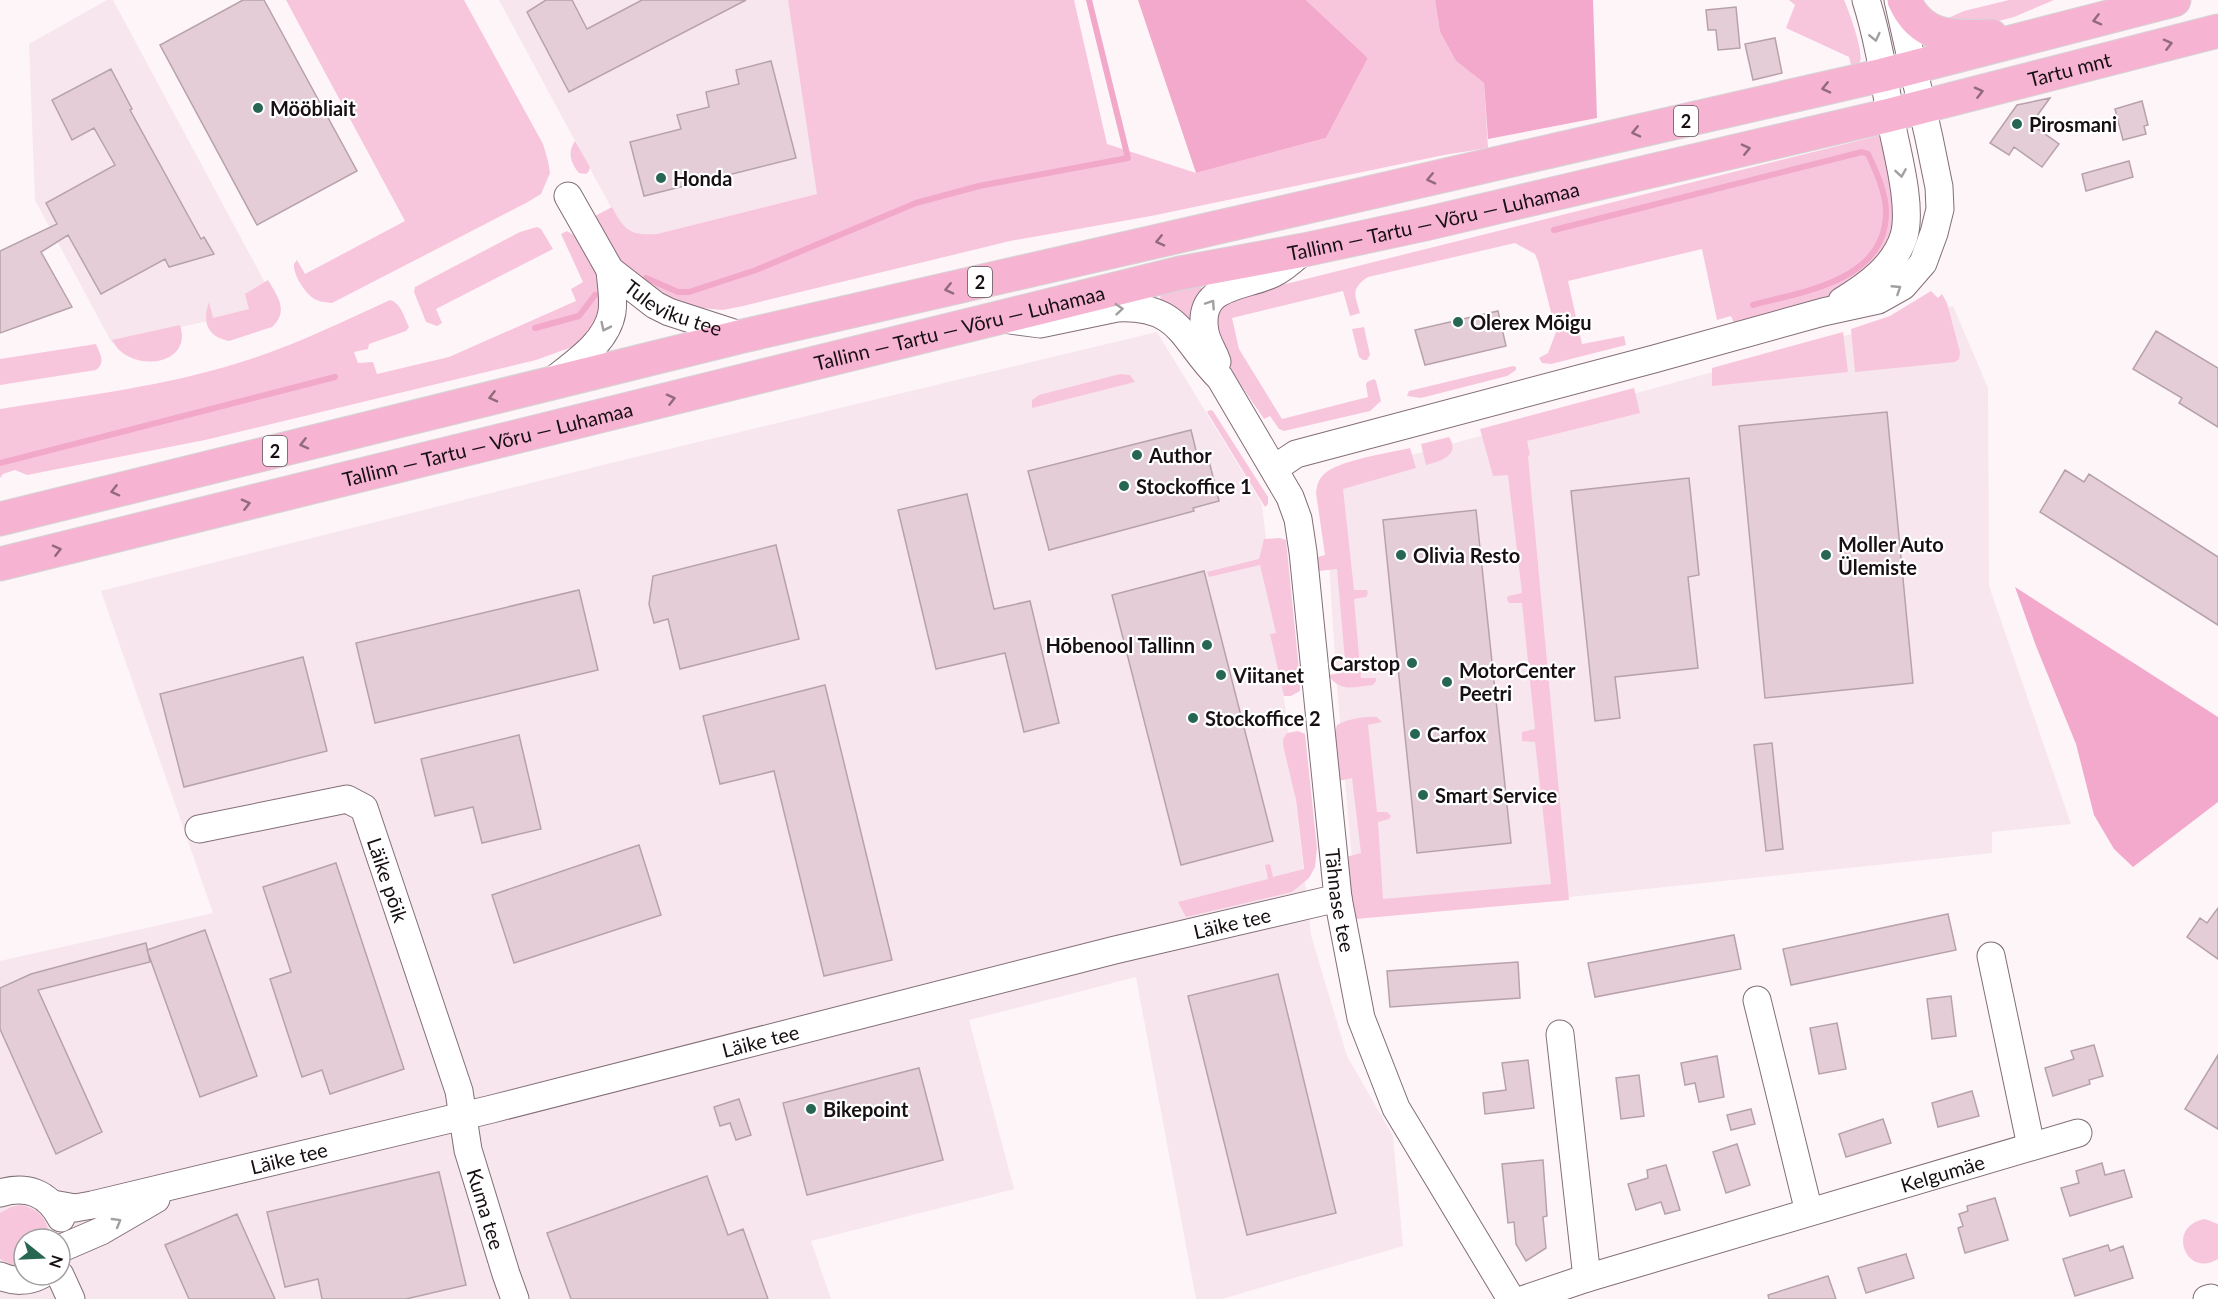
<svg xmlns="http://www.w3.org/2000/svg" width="2218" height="1299" viewBox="0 0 2218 1299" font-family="Lato,sans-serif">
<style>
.built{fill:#f7e6ed;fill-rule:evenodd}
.green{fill:#f8c6dc}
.forest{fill:#f3a9cb}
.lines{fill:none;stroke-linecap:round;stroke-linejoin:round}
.stream{stroke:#f1a8c9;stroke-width:6}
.building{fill:#e4cdd7;stroke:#b7a2ab;stroke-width:1.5}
.minor-casing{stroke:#826e77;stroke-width:29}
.highway-casing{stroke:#d5d4d5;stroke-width:35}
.minor{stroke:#fff;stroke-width:27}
.highway{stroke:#f6b4d2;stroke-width:33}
.oneway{stroke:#926a7c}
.oneway2{stroke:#a29fa1}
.poi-dot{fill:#276653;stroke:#fff;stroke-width:2}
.labels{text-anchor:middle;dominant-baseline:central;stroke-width:4.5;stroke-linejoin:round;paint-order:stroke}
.shield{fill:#fff;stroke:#5d575a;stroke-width:1.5}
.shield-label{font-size:18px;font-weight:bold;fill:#170f13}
.street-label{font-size:20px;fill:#170f13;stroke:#fff}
.poi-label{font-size:20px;font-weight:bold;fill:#170f13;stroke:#fff;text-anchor:start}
</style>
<rect width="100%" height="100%" fill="#fef5f8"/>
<path class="built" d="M107 0H113L277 305 112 343 35 200 29 44Z
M499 0H788L823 195 634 250Z
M1953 306 1988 388 1989 586 2071 824 1992 832V853L1357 919 1337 686 1324 490 1335 476Z
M1157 332 1262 504 1311 935 1347 1056 1393 1136 1403 1246 1222 1299H1196L1136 977 969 1020 1014 1189 811 1241 831 1299H0V961L213 913 101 591 615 462ZM24 1239H60V1275H24Z"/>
<path class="green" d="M286 0H464L543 144 548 161 550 173 541 194 526 203 332 303C325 302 318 302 313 298 304 292 293 274 294 264L297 260 305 274 405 221Z
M788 0H1074L1107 144 1196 173 1326 138 1368 58 1306 0H1435L1440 32 1456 61 1484 83 1488 148 1444 155 1151 216 1010 241 743 306 723 310 680 306 628 271 612 251 595 216 612 207C624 230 630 236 657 234L817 194Z
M1789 0H1844C1849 11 1864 52 1860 62 1858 66 1855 67 1852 69L1849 57 1786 28 1795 5Z
M2009 0H2054L2014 17 1972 28 1944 20 1964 11Z
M1881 135 1897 196 1892 241 1853 286 1814 303 1734 323 1731 316 1717 320 1702 249 1568 281 1582 344 1624 336 1626 345 1551 364 1542 363 1539 358 1548 353 1556 332 1538 261 1535 254 1515 243 1368 277C1350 289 1355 295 1360 313L1350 316 1343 291 1232 318 1239 349 1282 419 1368 397 1366 385 1367 382 1374 379 1376 381 1381 401 1370 411 1284 431 1279 429 1270 416 1264 419C1249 396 1231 373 1219 348 1215 339 1212 320 1218 312 1232 292 1268 287 1290 283Z
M575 141 590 167 589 171 586 174 579 173C571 164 567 152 575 141Z
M537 227 541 229 553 249 436 309 442 323 437 326 426 322 414 292 415 287 520 232Z
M567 231 575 236 597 274 603 307 588 334 572 347 536 360 205 440 27 475 15 470 3 474 0 478V409C75 397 152 388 225 367 282 351 336 325 390 300 401 303 404 317 409 327L406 331 369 344 368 349 354 352 358 363 373 362 377 374 449 357 576 301 571 289 583 282 561 234Z
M268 280C278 297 289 311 272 327L229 341C207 337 202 322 209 302L213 318 249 309 245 294Z
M1200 285 1202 290 1189 319 1161 300 1160 297 1162 293Z
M1931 291 1938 298 1942 294 1947 303 1960 352 1959 359 1955 362 1855 372 1851 329 1890 316Z
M180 325C194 367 128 374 112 340Z
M1364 327 1370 355 1367 360H1363L1359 357 1352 329Z
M1843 332 1848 372 1712 386V368Z
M96 344C100 354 106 362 96 370L0 385V359Z
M1513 366 1516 367V370L1507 376 1421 398 1407 396 1409 391Z
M1120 374 1130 375 1135 382 1032 408V400L1039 395Z
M1634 388 1640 413 1527 441 1530 455 1528 456 1569 900 1355 919 1346 857 1361 853 1352 778 1338 781 1333 739 1337 725C1348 719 1365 716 1377 717L1382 722 1368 725 1377 812H1387L1391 816 1389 819 1378 822 1383 899 1551 884 1535 742 1522 741V732L1535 729 1522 603H1509L1507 599 1508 596 1522 593 1508 475 1493 476 1480 429Z
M1210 410 1213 411 1268 497V504L1265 507 1207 412Z
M1449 437C1461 455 1440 462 1426 465L1421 444Z
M1410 448 1416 468 1343 489 1354 590H1367L1368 593 1366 597 1354 599 1361 678H1376V681L1373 685C1353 687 1341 693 1328 675L1346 672 1337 569 1319 571 1317 557 1325 555 1316 493C1317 485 1318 481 1323 475 1338 460 1389 453 1410 448Z
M1280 538 1286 540 1300 680V691L1291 696H1284L1270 634 1276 633 1260 565 1209 577 1207 572 1259 559 1264 539Z
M1298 731 1305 734 1317 848 1315 867 1309 878 1292 892 1186 917 1178 902 1268 879 1265 865 1270 864 1273 877 1304 869 1296 800 1283 745V739L1287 733Z
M21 1205C39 1209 49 1220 49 1239H24V1266H14L0 1259V1213L11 1207Z
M2205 1219 2218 1224V1259C2186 1279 2165 1226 2205 1219Z"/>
<path class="forest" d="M1138 0H1306L1368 58 1326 138 1196 173Z
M1435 0H1593L1597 118 1488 139 1484 83 1456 61 1440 32Z
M2015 587 2218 717V802L2133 867 2114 849 2094 815 2076 744 2036 646Z"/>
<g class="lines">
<path class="stream" d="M1554 230 1862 152 1868 154C1876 171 1886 193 1886 212 1886 281 1804 291 1753 305
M646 278 678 292H689L756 270 916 203 979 186 1128 158 1089 0
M535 328 579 316 595 295
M0 463 335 377"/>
</g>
<path class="building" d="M243 0H264L357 171 257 225 160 45Z
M546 0H572L587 29 642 0H746L569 92 527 12Z
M1736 7 1740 48 1718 50 1716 30H1708L1706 10Z
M1775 38 1782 73 1753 80 1745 44Z
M771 61 796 158 644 196 630 142 681 129 677 115 709 107 706 92 739 84 736 70Z
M111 69 132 109 130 110 201 239 204 237 214 254 169 267 165 259 101 294 68 235 41 252 72 307 0 333V251L57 224 46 203 115 165 94 128 72 140 52 100Z
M2050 98 2031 124 2059 144 2042 167 2014 147 2009 155 1990 143 2017 105Z
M2142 101 2148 125 2144 126 2146 134 2123 140 2115 109Z
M2129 161 2133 177 2086 191 2082 174Z
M1498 311 1506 346 1425 365 1415 330Z
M2156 331 2218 368V427L2179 403 2182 398 2133 369Z
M1887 412 1913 683 1765 698 1739 426Z
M1191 430 1199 463 1209 461 1219 501 1193 508 1194 511 1049 550 1028 471Z
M2065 470 2084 482 2089 474 2218 557V625L2040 512Z
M1689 478 1699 575 1688 577 1698 668 1615 677 1620 718 1595 721 1571 491Z
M967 494 994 609 1030 601 1059 723 1024 732 1005 653 936 669 898 510Z
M1476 510 1511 843 1417 853 1383 520Z
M776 545 799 639 680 669 668 619 654 623 649 604 653 576Z
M1204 571 1273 841 1181 865 1112 595Z
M579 590 598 670 375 723 356 643Z
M303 657 327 751 184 787 160 694Z
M825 685 892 960 824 976 774 771 720 784 703 716Z
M519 735 541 829 482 843 473 807 435 816 421 759Z
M1772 743 1783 849 1766 851 1754 745Z
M639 845 661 915 514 963 492 895Z
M336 863 404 1069 330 1094 322 1070 302 1077 270 979 291 972 263 887Z
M2218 908V959L2187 937 2200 918 2207 923Z
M1948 914 1956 950 1791 985 1783 949Z
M205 930 257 1076 200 1097 147 950Z
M1734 935 1741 969 1595 997 1588 963Z
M146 943 150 962 38 990 102 1132 56 1154 0 1029V988L31 974Z
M1518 962 1520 998 1390 1007 1387 971Z
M1278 974 1336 1213 1247 1235 1188 996Z
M1951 996 1956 1036 1932 1039 1927 999Z
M1837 1023 1846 1069 1819 1074 1810 1028Z
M2094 1045 2103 1076 2089 1080 2090 1084 2053 1096 2045 1068 2074 1059 2071 1051Z
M2218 1055V1129L2185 1109Z
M1717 1056 1724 1097 1699 1102 1695 1083 1685 1085 1681 1063Z
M1528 1060 1534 1108 1485 1114 1483 1093 1506 1090 1502 1063Z
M919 1068 943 1160 807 1195 783 1103Z
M1639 1075 1644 1116 1621 1119 1616 1078Z
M1972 1091 1979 1116 1938 1127 1932 1103Z
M739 1099 751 1135 736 1140 730 1123 720 1126 714 1107Z
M1751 1109 1755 1124 1731 1130 1727 1115Z
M1883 1119 1891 1143 1846 1157 1839 1134Z
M1737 1144 1750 1185 1726 1193 1713 1152Z
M1543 1160 1547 1216 1543 1217 1546 1248 1526 1261 1516 1244 1514 1222 1508 1223 1502 1164Z
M2102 1163 2105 1175 2124 1170 2132 1197 2070 1216 2061 1188 2079 1183 2076 1171Z
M1666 1165 1680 1210 1665 1214 1661 1202 1636 1210 1628 1184 1648 1178 1647 1170Z
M439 1172 466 1285 406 1299H322L318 1279 285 1287 267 1212Z
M707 1176 728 1235 743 1229 768 1299H571L547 1233Z
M1995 1198 2008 1240 1965 1253 1958 1228 1963 1226 1959 1214 1968 1211 1967 1206Z
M237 1214 275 1299H189L165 1245Z
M2108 1245 2110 1251 2123 1246 2133 1278 2075 1296 2063 1259Z
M1906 1254 1914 1278 1866 1293 1858 1268Z
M1828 1276 1836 1299H1769L1768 1295Z"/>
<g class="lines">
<defs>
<g id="minor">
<path id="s1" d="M568 196 610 270 655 305 669 312 743 336"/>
<path d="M1842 301C1867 286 1895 266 1904 236 1912 207 1898 156 1892 126 1885 84 1879 41 1866 0"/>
<path id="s2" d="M1010 320 1040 324 1117 308C1182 305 1182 341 1220 378L1290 497 1298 519 1303 552 1338 898 1361 1018 1396 1108 1511 1299"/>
<path d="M1217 362C1214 352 1207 343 1205 332 1196 283 1245 288 1274 273 1285 268 1295 258 1304 250"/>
<path d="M551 382C573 364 607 343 612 312 614 299 611 284 610 270"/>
<path d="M1275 468 1296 454 1654 359 1823 312 1878 300 1903 286 1923 263 1934 233 1940 209 1939 187 1929 138 1898 0"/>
<path id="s3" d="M199 829 347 799 364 808 459 1091 468 1150 506 1274 515 1299"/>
<path d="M1991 956 2031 1146"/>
<path d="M1757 1000 1809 1212"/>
<path d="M1560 1034 1587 1278"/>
<path d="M0 1193C27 1185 48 1193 61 1218"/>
<path id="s4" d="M53 1204 75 1208 92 1205 492 1109 1115 950 1338 898"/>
<path d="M64 1247 101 1231 156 1199"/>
<path d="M60 1275 71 1299"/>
<path d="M0 1276C13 1282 28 1282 41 1275"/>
<path id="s5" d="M1525 1299 1587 1278 2078 1133"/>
<path d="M2207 1299 2211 1298"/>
</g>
<g id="highway">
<path d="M1904 0C1922 40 1953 37 1991 36"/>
<path d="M0 519 743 336 1883 75 2174 0"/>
<path id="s6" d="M0 564 1180 273 1304 250 1425 224 1890 115 2218 31"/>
</g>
</defs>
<use href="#minor" class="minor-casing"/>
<use href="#highway" class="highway-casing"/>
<use href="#minor" class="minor"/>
<use href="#highway" class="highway"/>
</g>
<defs><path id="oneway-chevron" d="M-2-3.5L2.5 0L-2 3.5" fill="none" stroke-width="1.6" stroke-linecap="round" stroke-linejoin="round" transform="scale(1.5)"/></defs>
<g class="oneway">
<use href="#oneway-chevron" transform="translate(2097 20) rotate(166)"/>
<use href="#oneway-chevron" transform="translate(2168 44) rotate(-14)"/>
<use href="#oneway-chevron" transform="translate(1826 88) rotate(167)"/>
<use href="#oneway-chevron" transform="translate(1979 92) rotate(-14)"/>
<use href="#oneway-chevron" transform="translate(1636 132) rotate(167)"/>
<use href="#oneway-chevron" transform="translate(1746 149) rotate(-13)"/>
<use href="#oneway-chevron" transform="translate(1431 179) rotate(167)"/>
<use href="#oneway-chevron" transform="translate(1160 241) rotate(167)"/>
<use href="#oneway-chevron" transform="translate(949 289) rotate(167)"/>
<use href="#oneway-chevron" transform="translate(493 397) rotate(166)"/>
<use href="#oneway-chevron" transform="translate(671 399) rotate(-14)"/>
<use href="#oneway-chevron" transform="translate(304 444) rotate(166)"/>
<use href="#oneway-chevron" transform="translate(115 491) rotate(166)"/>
<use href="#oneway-chevron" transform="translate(246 504) rotate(-14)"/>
<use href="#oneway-chevron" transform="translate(57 550) rotate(-14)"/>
</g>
<g class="oneway2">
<use href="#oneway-chevron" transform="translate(1875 37) rotate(77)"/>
<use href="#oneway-chevron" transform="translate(1901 173) rotate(81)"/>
<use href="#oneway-chevron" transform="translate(1897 289) rotate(-33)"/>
<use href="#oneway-chevron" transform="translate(1211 304) rotate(-56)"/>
<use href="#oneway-chevron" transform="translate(1119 309) rotate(-5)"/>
<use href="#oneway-chevron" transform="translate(605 327) rotate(116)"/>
<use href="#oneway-chevron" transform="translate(117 1222) rotate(-30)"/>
</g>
<g class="poi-dot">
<circle cx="258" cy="108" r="6"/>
<circle cx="2017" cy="124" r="6"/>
<circle cx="661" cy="178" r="6"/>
<circle cx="1458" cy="322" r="6"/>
<circle cx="1137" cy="455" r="6"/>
<circle cx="1124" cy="486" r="6"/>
<circle cx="1401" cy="555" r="6"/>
<circle cx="1826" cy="555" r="6"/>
<circle cx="1207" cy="645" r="6"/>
<circle cx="1412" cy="663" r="6"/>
<circle cx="1221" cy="675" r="6"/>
<circle cx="1447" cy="682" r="6"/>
<circle cx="1193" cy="718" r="6"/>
<circle cx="1415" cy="734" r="6"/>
<circle cx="1423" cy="795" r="6"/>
<circle cx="811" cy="1109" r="6"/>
</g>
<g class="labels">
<g class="shield">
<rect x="1674" y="106" width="24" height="30" rx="4.5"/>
<rect x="968" y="267" width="24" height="30" rx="4.5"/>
<rect x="263" y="436" width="24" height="30" rx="4.5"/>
</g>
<g class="shield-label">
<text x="1686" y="121">2</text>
<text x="980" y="282">2</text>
<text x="275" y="451">2</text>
</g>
<g class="street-label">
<text stroke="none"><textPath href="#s6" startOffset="2128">Tartu mnt</textPath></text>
<text stroke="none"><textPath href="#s6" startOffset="1474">Tallinn — Tartu — Võru — Luhamaa</textPath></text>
<text stroke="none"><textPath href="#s1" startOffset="160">Tuleviku tee</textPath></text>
<text stroke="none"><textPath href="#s6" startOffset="988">Tallinn — Tartu — Võru — Luhamaa</textPath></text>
<text stroke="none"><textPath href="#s6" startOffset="502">Tallinn — Tartu — Võru — Luhamaa</textPath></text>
<text stroke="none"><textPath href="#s3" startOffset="246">Läike põik</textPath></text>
<text stroke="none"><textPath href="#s2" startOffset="786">Tähnase tee</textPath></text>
<text stroke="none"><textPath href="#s4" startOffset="1214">Läike tee</textPath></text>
<text stroke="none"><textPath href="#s4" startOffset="728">Läike tee</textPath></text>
<text stroke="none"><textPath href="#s4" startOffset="242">Läike tee</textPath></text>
<text stroke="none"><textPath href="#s5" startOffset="436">Kelgumäe</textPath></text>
<text stroke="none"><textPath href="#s3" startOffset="590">Kuma tee</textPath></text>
</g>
<g class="poi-label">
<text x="270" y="108">Mööbliait</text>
<text x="2029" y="124">Pirosmani</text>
<text x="673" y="178">Honda</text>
<text x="1470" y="322">Olerex Mõigu</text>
<text x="1149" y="455">Author</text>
<text x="1136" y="486">Stockoffice 1</text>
<text x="1838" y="544">Moller Auto<tspan x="1838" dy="23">Ülemiste</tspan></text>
<text x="1413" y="555">Olivia Resto</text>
<text x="1195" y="645" text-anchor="end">Hõbenool Tallinn</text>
<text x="1400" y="663" text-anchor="end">Carstop</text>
<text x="1459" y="670">MotorCenter<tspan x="1459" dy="23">Peetri</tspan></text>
<text x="1233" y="675">Viitanet</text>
<text x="1205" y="718">Stockoffice 2</text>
<text x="1427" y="734">Carfox</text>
<text x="1435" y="795">Smart Service</text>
<text x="823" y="1109">Bikepoint</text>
</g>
</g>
<g transform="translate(42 1257) rotate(108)"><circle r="28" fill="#ffffff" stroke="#a29fa1" stroke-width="1.5"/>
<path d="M0-4.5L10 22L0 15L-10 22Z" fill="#276653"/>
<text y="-9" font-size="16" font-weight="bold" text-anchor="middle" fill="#170f13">N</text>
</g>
</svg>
